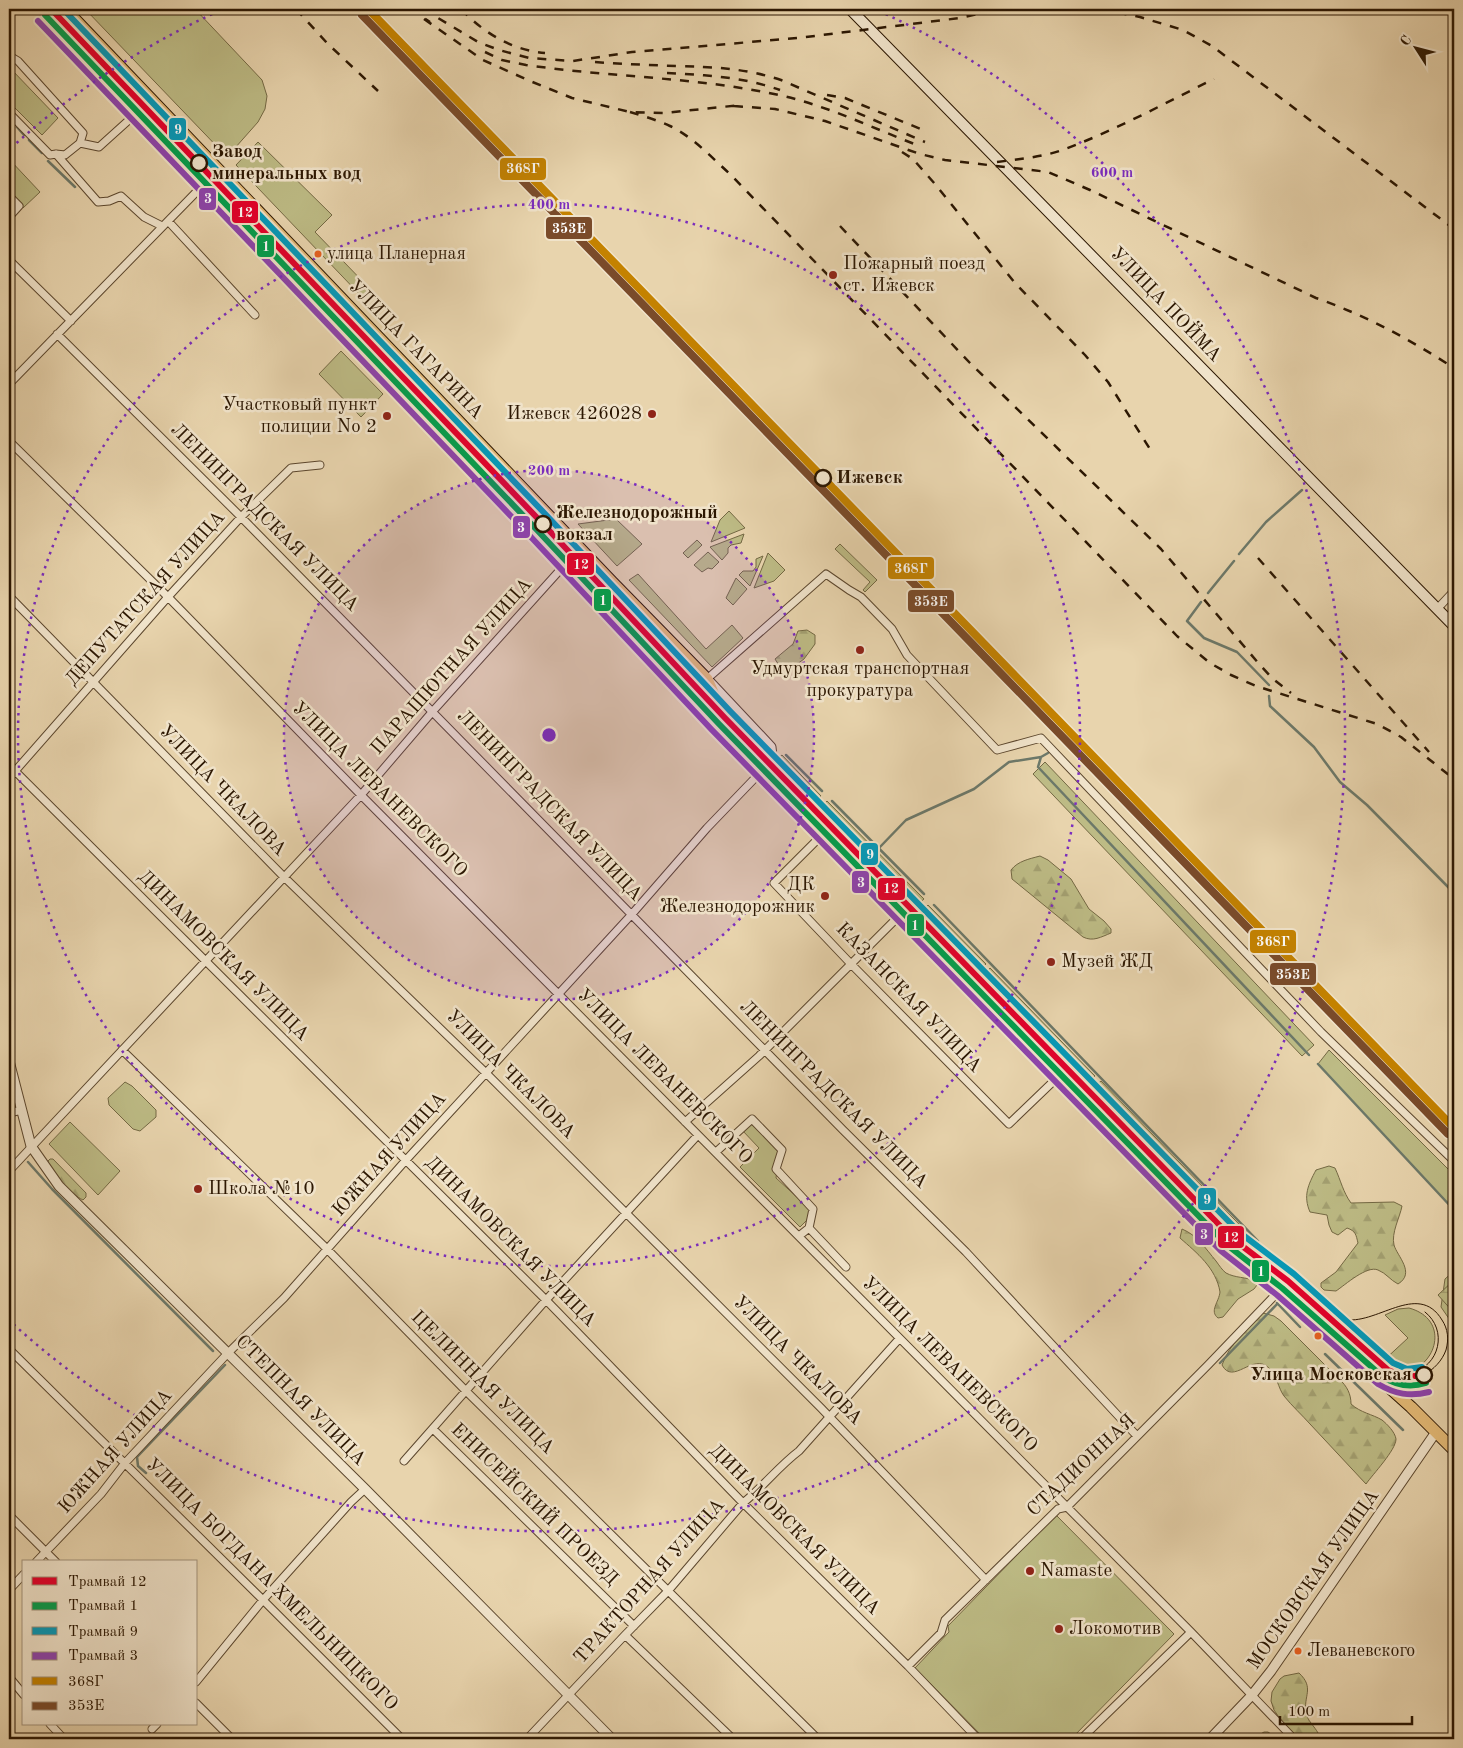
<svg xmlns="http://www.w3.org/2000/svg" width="1463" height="1748" viewBox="0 0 1463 1748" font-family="'Old Standard TT',serif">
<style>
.green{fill:#bdbb85;stroke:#746944}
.forest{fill:url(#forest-firs);stroke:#746944}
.wetland{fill:url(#wetland-marsh);stroke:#746944}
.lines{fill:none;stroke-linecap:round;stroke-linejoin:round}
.stream{stroke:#6c7869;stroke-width:2.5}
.minor-casing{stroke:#5b462d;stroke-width:9}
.tertiary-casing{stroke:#5b462d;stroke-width:11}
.secondary-casing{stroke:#2c1702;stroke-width:12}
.primary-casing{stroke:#2c1702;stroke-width:13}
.minor{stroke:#f0e3ca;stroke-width:7}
.tertiary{stroke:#f0e3ca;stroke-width:9}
.secondary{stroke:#f0e3ca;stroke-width:10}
.primary{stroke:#e4ba76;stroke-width:11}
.tram{stroke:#2c1702;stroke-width:1}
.rail{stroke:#2c1702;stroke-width:2.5;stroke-dasharray:9 9;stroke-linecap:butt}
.rail-1-casing{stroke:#f0e3ca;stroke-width:11}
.rail-2-casing{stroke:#f0e3ca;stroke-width:11}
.rail-1{stroke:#c48200;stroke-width:8}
.rail-2{stroke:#7a4b2a;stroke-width:8}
.tram-1-casing{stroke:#f0e3ca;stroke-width:10}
.tram-2-casing{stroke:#f0e3ca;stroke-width:10}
.tram-3-casing{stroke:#f0e3ca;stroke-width:10}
.tram-4-casing{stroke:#f0e3ca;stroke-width:10}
.tram-1{stroke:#e4002b;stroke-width:6}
.tram-2{stroke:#029f4d;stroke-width:6}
.tram-3{stroke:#049aba;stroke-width:6}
.tram-4{stroke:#8e44ad;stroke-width:6}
.ring{fill:none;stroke:#7b2cbf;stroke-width:2.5;stroke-dasharray:2.5 5}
.stop-dot{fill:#f0e3ca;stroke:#2c1702;stroke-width:2.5}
.bus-dot{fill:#e86120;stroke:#f0e3ca;stroke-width:2}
.poi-dot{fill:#8f2418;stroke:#f0e3ca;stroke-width:2}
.labels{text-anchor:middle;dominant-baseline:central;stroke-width:5;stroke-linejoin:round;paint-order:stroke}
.bus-label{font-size:18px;fill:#2c1702;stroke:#f0e3ca;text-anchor:start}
.stop-label{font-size:19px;font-weight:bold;fill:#2c1702;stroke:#f0e3ca;text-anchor:start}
.poi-label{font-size:19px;fill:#2c1702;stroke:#f0e3ca;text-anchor:start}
.street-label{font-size:19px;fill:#2c1702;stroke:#f0e3ca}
.centre{fill:#7b2cbf;stroke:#f0e3ca;stroke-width:2.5}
.ring-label{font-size:15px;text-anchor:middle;font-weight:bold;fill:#7b2cbf;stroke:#f0e3ca;stroke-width:5;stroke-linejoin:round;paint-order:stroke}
.line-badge{stroke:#f0e3ca;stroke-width:2}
.badge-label{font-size:14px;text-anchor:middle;font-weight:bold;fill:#fff}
</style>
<defs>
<pattern id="forest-firs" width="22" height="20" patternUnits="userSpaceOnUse" patternTransform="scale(1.25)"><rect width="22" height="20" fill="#bdbb85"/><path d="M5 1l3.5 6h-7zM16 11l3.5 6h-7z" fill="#a3a071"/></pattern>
<pattern id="wetland-marsh" width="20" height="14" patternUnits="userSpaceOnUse" patternTransform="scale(1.25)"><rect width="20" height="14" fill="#bdbb85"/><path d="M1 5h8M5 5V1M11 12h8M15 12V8" fill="none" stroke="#a3a071"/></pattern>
</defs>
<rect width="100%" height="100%" fill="#e8d4ad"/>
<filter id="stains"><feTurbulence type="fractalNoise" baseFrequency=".004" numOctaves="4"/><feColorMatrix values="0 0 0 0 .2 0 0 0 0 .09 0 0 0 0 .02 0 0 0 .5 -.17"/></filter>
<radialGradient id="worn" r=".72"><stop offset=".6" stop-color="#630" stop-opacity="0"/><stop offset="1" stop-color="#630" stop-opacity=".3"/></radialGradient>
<path class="green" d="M85 9H195L262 80 267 96 265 109 258 122 227 157Z
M11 69 58 118 42 135 9 102V70Z
M258 142 332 215 315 232 371 290 363 298 236 165Z
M9 159 40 192 23 208 9 193Z
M341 351 383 394 361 417 319 374Z
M729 511 745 528 711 542 720 520Z
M616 519 642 544 617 566 578 524Z
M744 534 741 543 731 545 728 548V553L722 560 710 547Z
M697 540 702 545 688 558 683 553Z
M840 544 877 580 865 592 863 590 870 582 835 549Z
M708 552 719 562 712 569 708 568 702 572 694 565Z
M768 553 785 570 774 581 754 588Z
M763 556 750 586 739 575 743 571H753L756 567V559Z
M638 574 706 649 732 625 743 638 712 667 629 580Z
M736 578 747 589 733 605 726 598Z
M782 755 821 796 816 800 777 759Z
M1045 762 1314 1045 1302 1056 1033 774Z
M827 801 924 899 917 905 821 807Z
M928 905 986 964 980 970 922 911Z
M990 968 1095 1076 1088 1082 984 975Z
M1329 1050 1454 1175V1210L1318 1064Z
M1101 1081 1260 1246 1251 1244 1235 1226 1128 1121 1117 1113 1093 1088Z
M125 1082 132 1086 156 1110V1117L140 1131 133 1129 109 1105 108 1098Z
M70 1122 120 1171 98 1195 49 1144Z
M751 1122 779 1152 776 1178 810 1209 807 1220 800 1227 740 1167 759 1148 742 1130Z
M1268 1249 1298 1280 1263 1254Z
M1409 1308C1463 1323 1422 1396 1382 1362L1408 1338 1385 1315 1398 1309Z
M1056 1515 1174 1634 1071 1739H985L915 1668 949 1632 948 1626Z"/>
<path class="forest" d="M807 630 815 635V644L804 659 793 667H780L775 659 793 644 798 631Z
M1040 856 1048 860 1071 879 1089 909 1104 921 1111 929V933C1101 937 1093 942 1083 937L1012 879 1011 870C1018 861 1029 859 1040 856Z
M50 1159H53L86 1193V1197L83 1200C71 1194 51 1174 48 1161Z
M1329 1166 1335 1168C1341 1181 1343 1192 1351 1203L1394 1202 1402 1206C1400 1217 1391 1233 1394 1245 1397 1256 1416 1273 1398 1284 1390 1280 1386 1273 1378 1270 1367 1265 1345 1285 1336 1291L1324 1290 1321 1287V1283L1336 1272 1358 1243C1356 1235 1356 1231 1347 1228L1338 1235 1332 1232 1329 1225 1327 1215 1310 1212C1303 1196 1308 1185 1316 1170Z
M1182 1229C1197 1235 1206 1249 1216 1261 1219 1265 1222 1270 1226 1273 1235 1278 1246 1277 1256 1281L1257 1285 1254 1289 1238 1299 1223 1317 1218 1318C1209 1311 1219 1302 1220 1292 1216 1268 1197 1253 1180 1238Z
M1454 1271V1326L1441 1307 1445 1279Z
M1263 1313 1274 1316 1281 1321 1339 1379C1347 1386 1351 1394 1351 1404 1361 1413 1372 1414 1382 1420 1387 1424 1395 1432 1396 1439 1396 1450 1373 1474 1366 1484 1347 1464 1329 1444 1310 1424 1302 1415 1292 1406 1284 1396 1278 1388 1277 1375 1269 1368 1253 1352 1233 1386 1222 1365 1230 1343 1247 1329 1263 1313Z
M1299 1673C1315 1688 1303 1696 1306 1713 1307 1720 1315 1727 1318 1733L1317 1739H1302L1294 1734 1283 1723 1274 1710 1271 1701 1272 1692 1280 1679 1284 1676Z
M1264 1732H1268L1278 1739H1252Z"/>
<path class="wetland" d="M1454 1280V1313L1438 1295Z"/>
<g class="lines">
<path class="stream" d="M9 120 11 122
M17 127 24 135
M29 140 42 153
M48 161 75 187
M1239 554 1266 522 1302 490
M1208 593 1234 561
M1201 602 1187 621 1204 638 1237 652 1269 685
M1269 696 1270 706 1314 747 1340 782 1367 805 1454 893
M1048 753 1041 757 1038 767 1309 1055
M786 755 822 791
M832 801 924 894
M879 848 906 820 974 789 1009 762 1041 757
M934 905 1258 1241
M1318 1064 1454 1210
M28 1162 52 1189 213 1351
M1268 1252 1298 1283
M1277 1303 1300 1327
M1325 1354 1403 1430
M1220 1363 1282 1299
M146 1473 138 1466 137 1457 225 1365"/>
<defs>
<path id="minor" d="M9 59 13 58 18 61 83 133 80 143 99 147 140 110
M9 113 50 155 56 154 65 155 80 143
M56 154 98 202 109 201 121 196 144 217 162 226
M9 196 19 206 9 217
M168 221 255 315
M9 260 71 321
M57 334 241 517 843 1130 966 1252 1137 1436
M9 384 208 180
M9 441 168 597 361 795 1191 1632 1294 1739
M9 596 283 876 486 1073 821 1408 986 1580
M1438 608 1454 591
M707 679 826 574 849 590 861 597 892 629 907 655 997 750 1041 738 1321 1032 1454 1161
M15 771 546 1300 743 1503 908 1666 978 1739
M9 778 168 597 241 517 291 468 320 465
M827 830 774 883 851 964 1009 1124 1061 1074
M122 1050 323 1245 466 1391 818 1739
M9 1113 22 1110
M685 1122 759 1056 904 911
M716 1152 752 1119 782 1150 776 1169 813 1209 809 1228 799 1236
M9 1171 361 795 433 711 569 560
M809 1228 846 1267
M9 1349 263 1600 402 1739
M433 1429 634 1626
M404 1461 546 1300 698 1135
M9 1515 56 1562
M36 1562 101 1494 125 1463 228 1353 284 1298 406 1160 632 914 707 828 756 777 765 765
M9 1590 24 1574
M625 1635 733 1739
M908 1666 941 1633 945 1620 1058 1509 1067 1507 1208 1365 1280 1290
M9 1677 24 1695
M196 1682 263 1600 351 1502 365 1489
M196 1703 232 1739
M50 1724 64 1739
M152 1729 157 1724
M527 1739 625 1635 668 1591 743 1503C763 1487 779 1466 799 1451L899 1339
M1081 1739 1191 1632"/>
<path id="tertiary" d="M710 682 771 747 774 774
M9 1061 31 1146 59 1186 365 1489 612 1739
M1210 1739 1252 1695 1271 1671 1436 1432"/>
<path id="secondary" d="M850 9 1454 626"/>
<path id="primary" d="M43 9 1227 1247 1280 1290 1322 1327 1411 1407 1454 1450
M65 9 612 582 707 679 725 720"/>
</defs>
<use href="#minor" class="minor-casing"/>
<use href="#tertiary" class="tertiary-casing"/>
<use href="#secondary" class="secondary-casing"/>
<use href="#primary" class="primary-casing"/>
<use href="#minor" class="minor"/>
<use href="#tertiary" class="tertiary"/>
<use href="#secondary" class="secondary"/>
<use href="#primary" class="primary"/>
<path class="tram" d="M1117 1115 1129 1124 1234 1228 1250 1247
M1312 1297C1321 1305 1331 1317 1343 1319 1375 1327 1418 1280 1442 1320 1448 1329 1449 1339 1446 1350 1442 1361 1434 1369 1424 1375
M1388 1370C1396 1372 1403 1375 1411 1373 1440 1366 1448 1330 1425 1312"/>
<path class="rail" d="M296 9 327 43 378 91
M410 9 430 22
M423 9 478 42 499 50 529 58 573 61 632 52 798 38 960 18 999 9
M461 9C484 33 511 50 545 53
M1100 9 1140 17 1183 30 1212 46 1454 229
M424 19 483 60 530 81 572 98 630 112 664 113 741 105
M485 52 502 60 526 65C609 77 693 77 774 94 824 104 870 127 917 145
M595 62C622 64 649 65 676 66 714 67 744 68 781 80L925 142
M667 73C705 75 744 77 780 90
M827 95 845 98 928 132
M734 106 775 109 825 121 920 154 945 160 1048 172 1090 190 1316 298C1367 316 1409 339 1454 368
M630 112C643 116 657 120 670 126 693 137 711 157 730 174L1177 636 1210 663 1231 675 1256 686 1377 724 1401 737 1454 779
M902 152 913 159 935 184 1015 283 1085 355 1108 382 1153 454
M997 162C1020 159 1044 157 1065 149 1116 130 1165 103 1214 79
M840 226 970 363 1161 549 1260 665 1273 679 1291 693
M1258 558 1429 752"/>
<defs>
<path id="rail-1" d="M368 9 1454 1128"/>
<path id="rail-2" d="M362 15 1448 1134"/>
</defs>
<use href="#rail-1" class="rail-1-casing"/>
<use href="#rail-2" class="rail-2-casing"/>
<use href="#rail-1" class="rail-1"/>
<use href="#rail-2" class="rail-2"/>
<defs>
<path id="tram-1" d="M51 9 543 524 725 718 1233 1239 1288 1281 1388 1370 1405 1377 1424 1375"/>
<path id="tram-2" d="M45 15 537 530 719 724 1227 1245 1282 1288 1383 1377C1397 1386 1410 1388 1426 1383"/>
<path id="tram-3" d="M63 9 549 518 731 712 1239 1232 1294 1274 1393 1363 1407 1369 1422 1367"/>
<path id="tram-4" d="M38 21 530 536 712 730 1221 1251 1277 1295 1378 1384C1395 1394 1410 1397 1429 1392"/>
</defs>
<use href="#tram-1" class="tram-1-casing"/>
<use href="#tram-2" class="tram-2-casing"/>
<use href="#tram-3" class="tram-3-casing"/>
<use href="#tram-4" class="tram-4-casing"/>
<use href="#tram-1" class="tram-1"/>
<use href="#tram-2" class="tram-2"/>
<use href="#tram-3" class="tram-3"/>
<use href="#tram-4" class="tram-4"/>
</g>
<circle cx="549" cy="735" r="265" fill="#7b2cbf" fill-opacity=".12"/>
<g class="ring">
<circle cx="549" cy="735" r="265"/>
<circle cx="549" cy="735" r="531"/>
<path d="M11 148A796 796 0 0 1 219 11M879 11A796 796 0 1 1 11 1322"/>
</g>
<g class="stop-dot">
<circle cx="199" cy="163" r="8"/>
<circle cx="823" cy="478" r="8"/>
<circle cx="543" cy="524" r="8"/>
<circle cx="1424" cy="1375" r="8"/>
</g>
<g class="bus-dot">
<circle cx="318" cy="254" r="4.5"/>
<circle cx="1318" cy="1336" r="4.5"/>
<circle cx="1298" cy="1651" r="4.5"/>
</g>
<g class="poi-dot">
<circle cx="833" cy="275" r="5"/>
<circle cx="652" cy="414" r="5"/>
<circle cx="387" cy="416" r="5"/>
<circle cx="860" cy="650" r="5"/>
<circle cx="825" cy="896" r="5"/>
<circle cx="1051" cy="962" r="5"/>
<circle cx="198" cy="1189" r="5"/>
<circle cx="1030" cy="1571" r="5"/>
<circle cx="1059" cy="1629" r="5"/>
</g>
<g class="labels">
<g class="bus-label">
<text x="327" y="254">улица Планерная</text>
<text x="1307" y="1651">Леваневского</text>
</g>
<g class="stop-label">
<text x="212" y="152">Завод<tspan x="212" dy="22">минеральных вод</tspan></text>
<text x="836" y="478">Ижевск</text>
<text x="556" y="513">Железнодорожный<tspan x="556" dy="22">вокзал</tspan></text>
<text x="1412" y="1375" text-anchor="end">Улица Московская</text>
</g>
<g class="poi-label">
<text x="843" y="264">Пожарный поезд<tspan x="843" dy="22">ст. Ижевск</tspan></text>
<text x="377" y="405" text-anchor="end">Участковый пункт<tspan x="377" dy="22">полиции No 2</tspan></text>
<text x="642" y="414" text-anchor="end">Ижевск 426028</text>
<text x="860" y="669" text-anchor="middle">Удмуртская транспортная<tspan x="860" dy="22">прокуратура</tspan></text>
<text x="815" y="885" text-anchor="end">ДК<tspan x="815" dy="22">Железнодорожник</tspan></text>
<text x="1061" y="962">Музей ЖД</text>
<text x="208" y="1189">Школа №10</text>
<text x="1040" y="1571">Namaste</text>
<text x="1069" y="1629">Локомотив</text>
</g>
<g class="street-label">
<text transform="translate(1165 305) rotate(46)">УЛИЦА ПОЙМА</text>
<text transform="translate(415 350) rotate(46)">УЛИЦА ГАГАРИНА</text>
<text transform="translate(264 518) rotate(45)">ЛЕНИНГРАДСКАЯ УЛИЦА</text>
<text transform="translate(146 599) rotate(-48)">ДЕПУТАТСКАЯ УЛИЦА</text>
<text transform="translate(452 667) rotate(-48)">ПАРАШЮТНАЯ УЛИЦА</text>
<text transform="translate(379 790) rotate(45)">УЛИЦА ЛЕВАНЕВСКОГО</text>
<text transform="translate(222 791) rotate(46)">УЛИЦА ЧКАЛОВА</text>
<text transform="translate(549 806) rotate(46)">ЛЕНИНГРАДСКАЯ УЛИЦА</text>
<text transform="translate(223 956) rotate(45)">ДИНАМОВСКАЯ УЛИЦА</text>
<text transform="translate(908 998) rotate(46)">КАЗАНСКАЯ УЛИЦА</text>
<text transform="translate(510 1075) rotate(45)">УЛИЦА ЧКАЛОВА</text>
<text transform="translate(664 1077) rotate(45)">УЛИЦА ЛЕВАНЕВСКОГО</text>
<text transform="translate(833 1095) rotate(45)">ЛЕНИНГРАДСКАЯ УЛИЦА</text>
<text transform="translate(390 1155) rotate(-48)">ЮЖНАЯ УЛИЦА</text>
<text transform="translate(510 1242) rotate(45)">ДИНАМОВСКАЯ УЛИЦА</text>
<text transform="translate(797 1361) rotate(45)">УЛИЦА ЧКАЛОВА</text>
<text transform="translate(949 1365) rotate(45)">УЛИЦА ЛЕВАНЕВСКОГО</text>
<text transform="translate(482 1383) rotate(45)">ЦЕЛИННАЯ УЛИЦА</text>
<text transform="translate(300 1401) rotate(45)">СТЕПНАЯ УЛИЦА</text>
<text transform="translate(116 1452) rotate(-48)">ЮЖНАЯ УЛИЦА</text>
<text transform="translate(1082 1466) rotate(-43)">СТАДИОННАЯ</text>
<text transform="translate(534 1505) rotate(44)">ЕНИСЕЙСКИЙ ПРОЕЗД</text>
<text transform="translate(794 1530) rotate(45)">ДИНАМОВСКАЯ УЛИЦА</text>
<text transform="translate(1314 1580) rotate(-55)">МОСКОВСКАЯ УЛИЦА</text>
<text transform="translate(650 1582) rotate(-48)">ТРАКТОРНАЯ УЛИЦА</text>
<text transform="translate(271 1585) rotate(45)">УЛИЦА БОГДАНА ХМЕЛЬНИЦКОГО</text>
</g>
</g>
<circle cx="549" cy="735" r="8" class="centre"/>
<g class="ring-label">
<text x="1112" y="177">600 m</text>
<text x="549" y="209">400 m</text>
<text x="549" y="475">200 m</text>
</g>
<g class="line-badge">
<rect x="168" y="117" width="19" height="24" rx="5" fill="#049aba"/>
<rect x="499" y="157" width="48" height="24" rx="5" fill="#c48200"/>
<rect x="198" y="187" width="19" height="24" rx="5" fill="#8e44ad"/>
<rect x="231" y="200" width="28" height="24" rx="5" fill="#e4002b"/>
<rect x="545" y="216" width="48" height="24" rx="5" fill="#7a4b2a"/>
<rect x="256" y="234" width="19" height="24" rx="5" fill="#029f4d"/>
<rect x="512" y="515" width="19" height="24" rx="5" fill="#8e44ad"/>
<rect x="566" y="552" width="29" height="24" rx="5" fill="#e4002b"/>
<rect x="887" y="556" width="48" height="24" rx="5" fill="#c48200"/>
<rect x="593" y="588" width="19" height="24" rx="5" fill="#029f4d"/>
<rect x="907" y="589" width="48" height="24" rx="5" fill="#7a4b2a"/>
<rect x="860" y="842" width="19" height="24" rx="5" fill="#049aba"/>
<rect x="851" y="870" width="19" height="24" rx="5" fill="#8e44ad"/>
<rect x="877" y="877" width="29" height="24" rx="5" fill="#e4002b"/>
<rect x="906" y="913" width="19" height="24" rx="5" fill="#029f4d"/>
<rect x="1249" y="929" width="48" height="25" rx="5" fill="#c48200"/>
<rect x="1269" y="962" width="48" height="24" rx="5" fill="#7a4b2a"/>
<rect x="1197" y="1187" width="20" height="24" rx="5" fill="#049aba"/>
<rect x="1194" y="1222" width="20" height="24" rx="5" fill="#8e44ad"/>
<rect x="1217" y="1225" width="28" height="24" rx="5" fill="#e4002b"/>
<rect x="1251" y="1259" width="19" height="24" rx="5" fill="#029f4d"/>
</g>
<g class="badge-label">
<text x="178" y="134">9</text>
<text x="523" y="173">368Г</text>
<text x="208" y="203">3</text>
<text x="245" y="217">12</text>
<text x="569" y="233">353Е</text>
<text x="266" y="251">1</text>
<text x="521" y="532">3</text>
<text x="581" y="569">12</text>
<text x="911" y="573">368Г</text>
<text x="603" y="605">1</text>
<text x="931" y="606">353Е</text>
<text x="870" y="859">9</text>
<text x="861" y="887">3</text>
<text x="891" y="893">12</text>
<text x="915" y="930">1</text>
<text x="1273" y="946">368Г</text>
<text x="1293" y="979">353Е</text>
<text x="1207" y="1204">9</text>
<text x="1204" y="1239">3</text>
<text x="1231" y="1242">12</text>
<text x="1261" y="1276">1</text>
</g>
<rect width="1463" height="1748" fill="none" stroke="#e8d4ad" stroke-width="30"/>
<rect x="10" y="10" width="1443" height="1728" fill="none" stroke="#2c1702" stroke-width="2.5"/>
<rect x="15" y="15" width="1433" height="1718" fill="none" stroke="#2c1702"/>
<rect x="22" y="1560" width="175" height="165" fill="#f0e3ca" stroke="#a2917a"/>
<rect x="32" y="1577" width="25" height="8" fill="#e4002b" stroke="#a2917a"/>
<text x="68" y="1586" font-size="15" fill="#2c1702">Трамвай 12</text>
<rect x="32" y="1602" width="25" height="8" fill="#029f4d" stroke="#a2917a"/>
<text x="68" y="1610" font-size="15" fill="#2c1702">Трамвай 1</text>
<rect x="32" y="1627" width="25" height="8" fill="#049aba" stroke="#a2917a"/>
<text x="68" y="1636" font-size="15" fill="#2c1702">Трамвай 9</text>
<rect x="32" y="1652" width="25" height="8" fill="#8e44ad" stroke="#a2917a"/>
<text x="68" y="1660" font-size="15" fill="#2c1702">Трамвай 3</text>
<rect x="32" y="1677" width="25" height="8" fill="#c48200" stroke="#a2917a"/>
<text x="68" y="1686" font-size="15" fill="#2c1702">368Г</text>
<rect x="32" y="1702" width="25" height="8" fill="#7a4b2a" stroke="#a2917a"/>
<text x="68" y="1710" font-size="15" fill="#2c1702">353Е</text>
<g transform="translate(1416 48) rotate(306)" stroke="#f0e3ca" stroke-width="4" paint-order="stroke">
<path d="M0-4L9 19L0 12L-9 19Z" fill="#2c1702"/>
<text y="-8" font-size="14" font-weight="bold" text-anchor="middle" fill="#2c1702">С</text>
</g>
<path d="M1280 1716v8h132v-8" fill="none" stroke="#2c1702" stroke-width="2.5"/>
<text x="1288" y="1716" font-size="15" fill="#2c1702" stroke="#f0e3ca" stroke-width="4" paint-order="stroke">100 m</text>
<rect width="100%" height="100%" filter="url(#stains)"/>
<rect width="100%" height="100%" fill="url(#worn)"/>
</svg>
